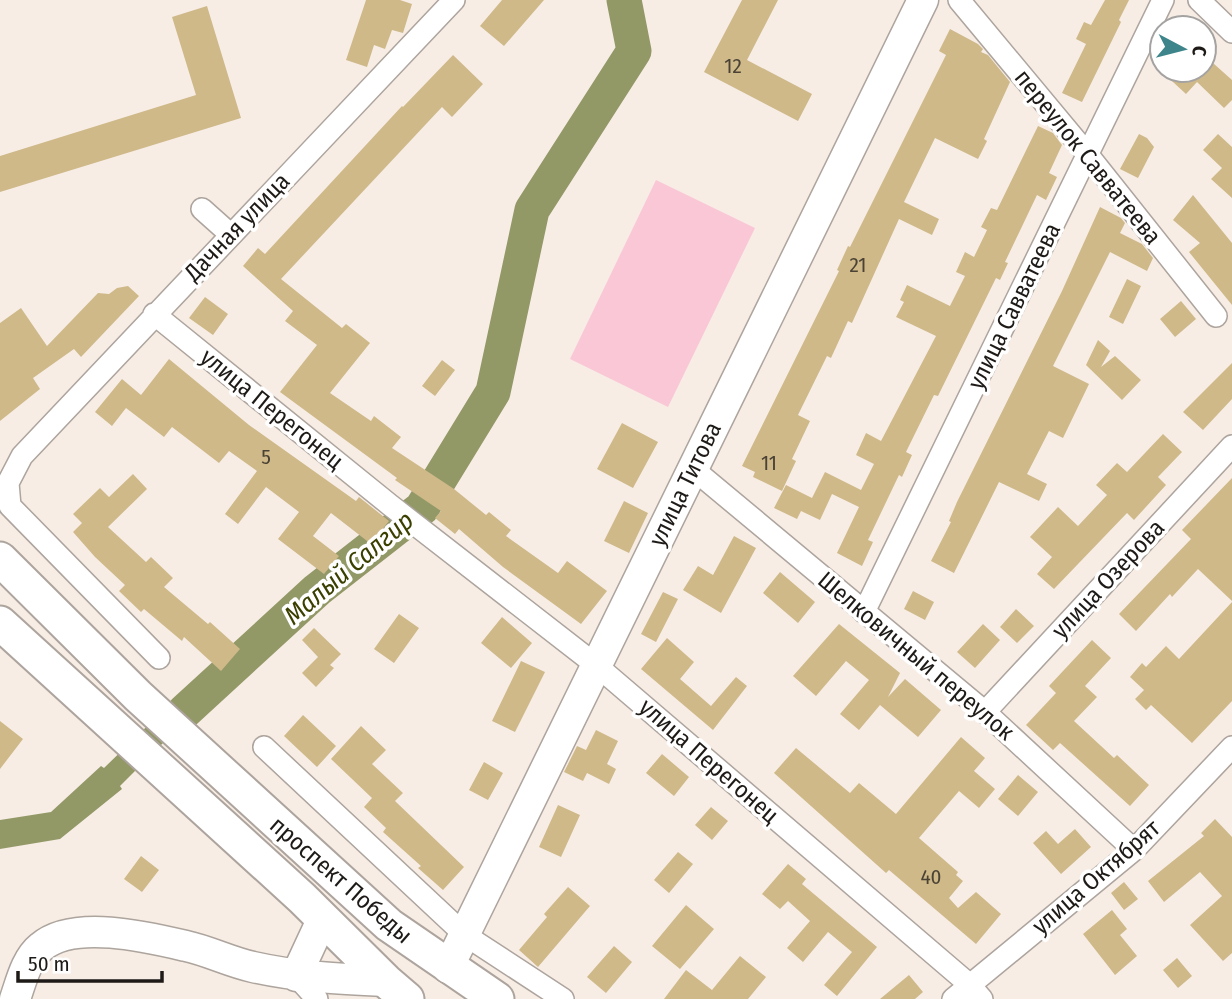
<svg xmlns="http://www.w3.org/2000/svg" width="1232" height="999" viewBox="0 0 1232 999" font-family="'Fira Sans Condensed',sans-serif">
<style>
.green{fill:#fac7d6}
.water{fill:#929967}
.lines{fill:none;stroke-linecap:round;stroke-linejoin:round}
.river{stroke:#929967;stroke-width:35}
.building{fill:#cfb989}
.minor-casing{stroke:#ada49d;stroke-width:24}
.secondary-casing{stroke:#ada49d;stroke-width:33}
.primary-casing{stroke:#ada49d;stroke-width:37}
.minor{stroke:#fff;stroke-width:21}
.secondary{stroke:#fff;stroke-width:30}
.primary{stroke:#fff;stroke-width:33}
.labels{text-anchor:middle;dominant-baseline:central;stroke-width:7;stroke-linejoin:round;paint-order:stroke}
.number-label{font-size:21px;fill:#4a4234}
.street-label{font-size:24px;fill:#1e1a17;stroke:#fff}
.water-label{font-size:26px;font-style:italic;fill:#3b4001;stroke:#fff}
</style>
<rect width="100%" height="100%" fill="#f7ede5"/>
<path class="green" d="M656 180 755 228 668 407 570 359Z"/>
<path class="water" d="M206 669 222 684 120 786 122 789 60 839 0 849V820L51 812 101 766 104 768Z"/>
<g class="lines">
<path class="river" d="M184 712 317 590 422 508 493 392 532 210 634 51 624 0"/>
</g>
<path class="building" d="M366 0H400L412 4 403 33 392 30 385 49 374 45 367 67 346 60Z
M502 0H544L504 46 480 26Z
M742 0H778L747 60 812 94 798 121 704 72Z
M1105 0H1129L1119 20 1121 22 1082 102 1062 93 1086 44 1076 39 1084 22 1091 25Z
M207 6 241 118 0 192V156L196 95 172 17Z
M950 29 978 44 983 49 981 52 988 55 1010 82 984 139 987 141 978 159 935 138 904 202 939 219 932 235 899 219 852 323 848 321 831 358 827 356 798 415 810 421 792 459 796 461 782 491 753 477 755 472 742 466 839 271 837 270 848 246 850 247 946 55 939 51Z
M453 55 483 84 452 117 442 107 281 279 342 328 346 324 370 343 330 393 371 421 374 416 401 437 392 448 454 489 486 515 489 512 511 530 506 536 558 573 567 561 607 591 581 624 503 567 459 529 455 534 435 518 441 511 395 480 397 478 280 392 317 345 285 321 293 311 243 266 258 248 265 254 402 106 403 107Z
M1204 55 1232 80V100L1224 108 1197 82 1186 94 1160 70H1204Z
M1038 126 1053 133 1062 145 1049 173 1057 177 1046 200 1037 195 1005 262 1008 263 1000 280 996 278 938 396 934 395 906 452 912 455 902 477 899 475 868 540 873 542 862 566 837 553 859 507 832 494 820 520 801 511 797 519 774 508 786 485 812 498 825 472 861 490 874 464 856 455 866 433 881 441 936 336 896 317 904 302 900 300 907 285 950 306 965 276 956 272 965 252 974 257 987 230 981 227 991 208 997 210Z
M1139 134 1147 138 1154 147 1138 178 1120 169Z
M1218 134 1232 147V198L1211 179 1222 168 1203 150Z
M1193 195 1232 243V305L1189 252 1200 243 1173 220Z
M1100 207 1121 218 1125 223 1120 233 1142 244 1153 258 1147 271 1110 252 1053 366 1089 384 1063 438 1049 431 1027 474 1047 484 1039 501 999 482 954 573 931 561 951 522 949 521 957 502 1062 291Z
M1127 279 1141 286 1123 324 1109 317Z
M128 286 139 296 81 357 74 349 33 378 40 389 0 421V323L21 308 47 346 98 293 109 294 117 288Z
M205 297 228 314 213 335 189 318Z
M1181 301 1196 319 1175 337 1160 319Z
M1098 340 1110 351 1101 367 1115 356 1141 380 1122 400 1086 365Z
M169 359 249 425 356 501 359 497 389 521 371 544 331 513 313 536 339 556 324 574 278 539 299 512 266 487 238 524 225 514 257 471 229 451 219 463 172 427 164 437 126 408 112 426 95 412 122 379 141 395Z
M442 360 455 370 435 396 422 386Z
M1232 363V399L1203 430 1183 412Z
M622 423 658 442 633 488 597 469Z
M1163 434 1182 452 1158 477 1166 485 1134 520 1127 513 1054 589 1037 574 1052 557 1030 537 1058 507 1078 526 1107 495 1096 485 1117 463 1127 472Z
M133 474 147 489 108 527 146 562 151 557 173 578 164 587 208 624 210 622 240 649 221 671 184 637 182 641 144 609 141 612 119 591 125 585 95 557 73 532 82 523 73 514 100 488 109 497Z
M1232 478V601L1198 569 1172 597 1170 594 1136 631 1119 614 1191 539 1182 530Z
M624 501 648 513 629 553 604 541Z
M734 536 756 548 721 613 683 590 698 566 713 575Z
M780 572 815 602 798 623 763 593Z
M913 591 934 602 925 620 904 609Z
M663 592 678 599 656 642 641 634Z
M1232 602V701L1192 743 1151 705 1146 710 1135 699 1144 690 1130 677 1142 663 1146 667 1166 646 1179 659Z
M1016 609 1034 626 1017 643 1000 627Z
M399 614 419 628 394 663 374 649Z
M502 617 532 643 511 668 481 643Z
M839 624 900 673 888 697 905 679 941 710 918 737 880 705 859 730 840 714 869 680 846 661 816 696 793 676Z
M983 624 1000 640 975 668 957 652Z
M314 628 341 654 330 665 334 668 316 687 302 673 318 657 302 640Z
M667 638 694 662 680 679 711 706 736 677 747 686 713 730 641 669Z
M1092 640 1111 658 1085 686 1097 697 1074 721 1114 758 1117 755 1149 785 1130 806 1060 743 1053 750 1026 725 1056 693 1049 686Z
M521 661 545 672 515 732 492 721Z
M303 715 336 746 317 767 284 736Z
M0 721 23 739 0 769Z
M361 726 386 750 372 764 403 793 395 801 464 867 443 890 418 868 421 866 383 832 386 828 364 807 372 798 331 759Z
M596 730 618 741 607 764 616 769 609 784 587 773 583 781 564 772 577 746 586 750Z
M961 737 985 758 974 771 995 789 979 808 959 791 919 838 958 872 956 875 963 881 949 898 958 908 976 892 1001 914 976 944 889 870 886 873 774 773 796 748 850 793 859 783 896 814Z
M662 754 689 777 674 796 646 773Z
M484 762 503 773 488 800 469 790Z
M1018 775 1038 792 1018 816 998 799Z
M558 805 580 815 561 857 539 847Z
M711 807 728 821 712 840 695 825Z
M1215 819 1232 837V953L1223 961 1190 925 1222 896 1200 872 1164 902 1148 881 1204 836 1201 833Z
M1075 829 1091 847 1061 874 1033 843 1046 831 1058 844Z
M678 852 693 864 669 893 654 880Z
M141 856 159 870 142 892 124 879Z
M788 864 806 879 802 884 877 947 837 996 824 985 852 952 828 932 803 962 787 948 810 921 788 901 780 909 762 894Z
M1124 882 1138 899 1124 910 1111 893Z
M568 887 590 906 538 967 519 950 547 917 544 914Z
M686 905 714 929 680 969 652 946Z
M1112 910 1127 929 1120 935 1137 956 1115 975 1083 934Z
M614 946 632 962 606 993 587 977Z
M740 956 766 977 748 999H664L686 970 712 990Z
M1177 958 1192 976 1178 988 1163 970Z
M909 975 923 992 915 999H880Z"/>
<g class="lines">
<defs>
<path id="minor" d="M959 0 1088 155 1216 316
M1199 0 1232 32
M202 209 230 234
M154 314 390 505 596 665 970 985 982 999
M692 468 985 712 1134 850
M864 612 1163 0
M159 658 10 506 8 483 22 456 454 0
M985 712 1232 446
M264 747 465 935 563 999
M296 976 317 999
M953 999 1134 850 1232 747"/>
<path id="secondary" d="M448 968 923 0
M296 976 322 920
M15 999C21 982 26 959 41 947 73 919 148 937 186 946 209 951 230 962 253 967 297 977 341 979 386 981"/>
<path id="primary" d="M0 559 138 696 389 925 497 999
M0 623 302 898 386 981 407 999"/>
</defs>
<use href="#minor" class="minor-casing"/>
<use href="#secondary" class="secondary-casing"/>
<use href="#primary" class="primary-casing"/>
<use href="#minor" class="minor"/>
<use href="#secondary" class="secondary"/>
<use href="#primary" class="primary"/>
</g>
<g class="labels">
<g class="number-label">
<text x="733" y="66">12</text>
<text x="858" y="265">21</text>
<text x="266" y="457">5</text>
<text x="769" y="463">11</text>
<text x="931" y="877">40</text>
</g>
<g class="street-label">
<text transform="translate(1088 157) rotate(51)">переулок Савватеева</text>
<text transform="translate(237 227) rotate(-46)">Дачная улица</text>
<text transform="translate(1014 306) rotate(-64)">улица Савватеева</text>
<text transform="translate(272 409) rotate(39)">улица Перегонец</text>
<text transform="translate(685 484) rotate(-64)">улица Титова</text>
<text transform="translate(1108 579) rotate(-47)">улица Озерова</text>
<text transform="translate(916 656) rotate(40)">Шелковичный переулок</text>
<text transform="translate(709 761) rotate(41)">улица Перегонец</text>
<text transform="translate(1096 877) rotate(-41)">улица Октябрят</text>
<text transform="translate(341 880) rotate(41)">проспект Победы</text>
</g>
<g class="water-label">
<text transform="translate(349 568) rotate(-40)">Малый Салгир</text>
</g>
</g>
<g transform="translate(1183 49) rotate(97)"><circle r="33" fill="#ffffff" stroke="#a5a3a2" stroke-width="2"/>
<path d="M0-5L12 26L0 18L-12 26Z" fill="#3d858a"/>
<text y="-10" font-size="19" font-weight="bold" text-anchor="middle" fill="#1e1a17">С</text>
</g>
<path d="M18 971v10h144v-10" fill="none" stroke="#1e1a17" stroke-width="3.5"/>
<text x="28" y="971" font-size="21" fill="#1e1a17" stroke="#ffffff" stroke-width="5" paint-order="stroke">50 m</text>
</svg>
